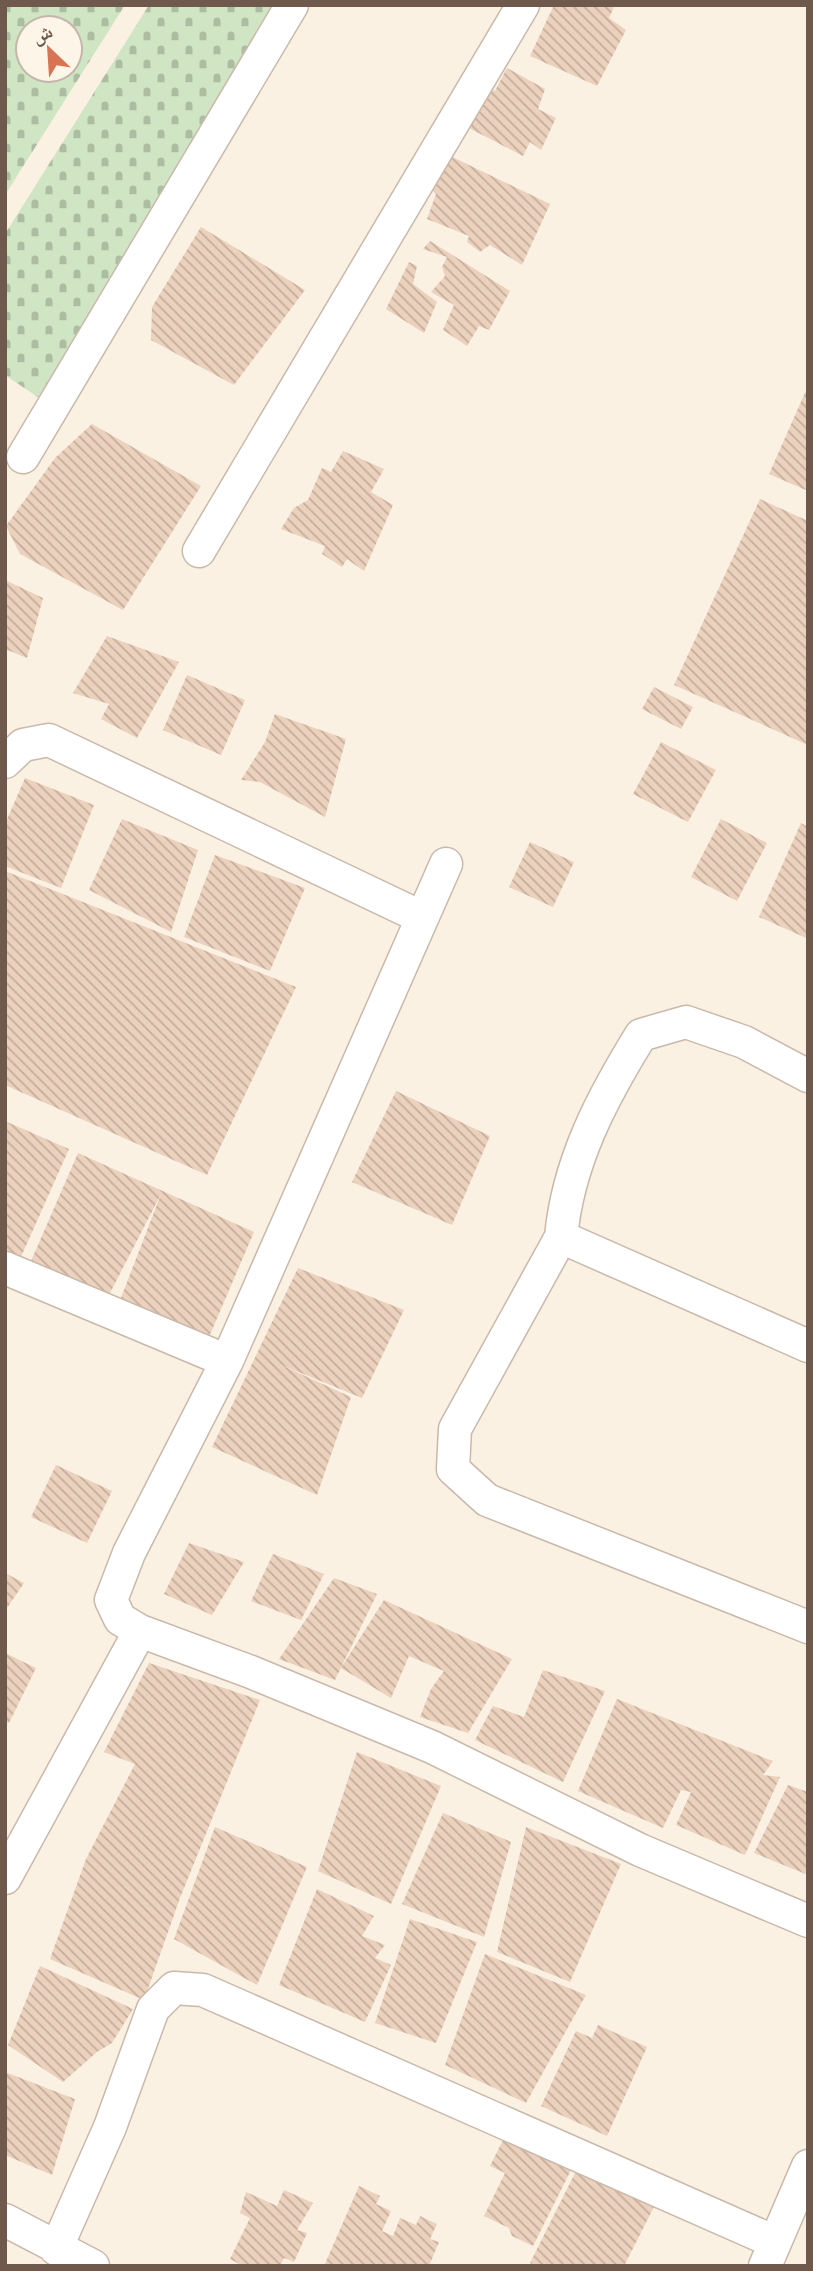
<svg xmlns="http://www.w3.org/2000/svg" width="813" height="2271" viewBox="0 0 813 2271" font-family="'Open Sans','Noto Naskh Arabic',sans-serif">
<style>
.cemetery{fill:url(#cemetery-stones);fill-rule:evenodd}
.building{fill:url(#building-back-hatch)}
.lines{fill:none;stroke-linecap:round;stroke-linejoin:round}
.street-casing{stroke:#c9b9ab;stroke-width:35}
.street{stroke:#fff;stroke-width:32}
</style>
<defs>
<pattern id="cemetery-stones" width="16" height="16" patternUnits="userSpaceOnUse" patternTransform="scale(1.75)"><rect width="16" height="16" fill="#d0e5c3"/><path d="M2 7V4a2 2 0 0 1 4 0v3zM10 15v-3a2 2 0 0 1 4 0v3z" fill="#adbda1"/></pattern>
<pattern id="building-back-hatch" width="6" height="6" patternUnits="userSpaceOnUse" patternTransform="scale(1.75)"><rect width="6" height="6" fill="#ecd1bd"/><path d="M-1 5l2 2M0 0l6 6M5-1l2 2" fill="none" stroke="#c3ad9c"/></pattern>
</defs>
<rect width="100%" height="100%" fill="#faf1e3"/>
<path class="cemetery" d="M5 5H125L5 195ZM28 28H70V70H28Z
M149 5H281L39 398 5 375V234Z"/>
<path class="building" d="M554 5H615L609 18 626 30 597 86 530 56Z
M507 68 545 89 538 109 556 118 541 150 530 142 523 156 467 127 488 88 495 91Z
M446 154 550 204 522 265 490 245 480 252 467 242 469 236 427 219 436 194 429 186Z
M201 227 305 290 234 385 151 340 152 307Z
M430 241 510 291 489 330 479 326 467 346 443 330 454 305 431 292 445 276 442 267 447 257 423 249Z
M409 262 417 266 413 284 437 302 424 333 386 309Z
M808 386V491L769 474Z
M92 424 201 486 123 610 20 554 6 526 55 458Z
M343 451 384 469 371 492 393 505 364 571 347 559 342 567 322 554 325 546 281 529 294 508 308 500 322 468 331 472Z
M760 499 808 521V745L674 685Z
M5 580 43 598 27 658 5 649Z
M107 636 179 662 137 738 101 719 109 704 73 693Z
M187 675 245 700 221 755 163 730Z
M654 687 693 707 681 729 642 709Z
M275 714 346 739 325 817 260 782 241 780 265 742Z
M661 742 716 770 688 822 633 794Z
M25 778 94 805 61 888 5 866V824Z
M122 819 198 850 171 932 89 890Z
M721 819 767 843 737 901 691 877Z
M801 823 808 827 806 938 759 917Z
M530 842 574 862 553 907 509 887Z
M215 855 305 888 270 971 184 937Z
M5 871 296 987 207 1175 5 1085Z
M396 1091 490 1136 452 1225 352 1182Z
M5 1121 69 1149 21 1257 5 1249Z
M78 1153 254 1232 206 1344 119 1303 161 1194 108 1297 31 1261Z
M298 1268 404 1310 362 1398 279 1364 351 1397 317 1495 212 1447Z
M56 1465 112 1491 87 1543 31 1517Z
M189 1543 244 1562 212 1615 164 1594Z
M273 1554 324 1574 301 1620 251 1601Z
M5 1573 24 1583 5 1611Z
M334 1578 377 1594 335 1680 279 1659Z
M384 1600 512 1659 468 1733 420 1717 431 1689 444 1671 409 1656 391 1698 341 1668Z
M5 1653 36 1668 9 1723 5 1721Z
M149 1663 260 1700 180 1898 144 2000 50 1959 86 1859 135 1764 104 1752Z
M543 1670 605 1691 563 1782 475 1740 493 1706 524 1717Z
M617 1699 773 1761 763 1775 780 1777 745 1855 676 1825 691 1792 681 1790 663 1828 578 1791Z
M357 1752 441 1786 391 1904 318 1871Z
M788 1785 808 1792V1875L754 1853Z
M443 1813 511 1842 484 1937 402 1904Z
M215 1827 307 1867 257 1985 174 1939Z
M526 1827 621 1864 570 1982 497 1952Z
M317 1889 374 1916 362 1936 385 1945 375 1958 391 1965 365 2022 279 1985Z
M410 1919 477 1942 436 2043 375 2023Z
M485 1954 586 1995 526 2103 445 2065Z
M40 1966 133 2009 112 2043 97 2052 63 2082 8 2045Z
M598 2025 647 2047 607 2136 541 2106 576 2031 592 2038Z
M5 2072 75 2099 52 2175 5 2155Z
M509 2128 576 2160 533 2246 512 2236 509 2228 484 2216 505 2173 490 2166Z
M581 2161 658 2199 624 2266H535L530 2263Z
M359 2186 380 2196 376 2204 391 2211 382 2231 393 2236 400 2218 416 2225 420 2216 437 2224 430 2239 439 2242 429 2266H324Z
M284 2190 313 2203 297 2230 307 2233 294 2262 284 2258 280 2266H243L230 2259 250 2218 240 2213 246 2192 277 2206Z"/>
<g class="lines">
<defs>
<path id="street" d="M23 457 292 5
M199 551 523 5
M5 762 23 745 49 740 421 917
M446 864 227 1361 129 1553 111 1600 120 1619 140 1631 251 1672 432 1747 640 1850 808 1921
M808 1076 744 1042 686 1022 641 1035C602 1098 568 1162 561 1237L455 1429 453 1469 487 1500 808 1627
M561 1237 808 1346
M5 1268 227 1361
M5 1878 140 1631
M5 2220 93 2266
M56 2249 110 2127 153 2009 174 1988 203 1990 775 2242
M765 2266 808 2166"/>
</defs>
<use href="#street" class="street-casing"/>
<use href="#street" class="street"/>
</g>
<rect width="813" height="2271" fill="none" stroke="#6f594c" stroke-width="14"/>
<g transform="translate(49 49) rotate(335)"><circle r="33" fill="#fdf5e8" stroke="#c4b7aa" stroke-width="2"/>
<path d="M0-5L12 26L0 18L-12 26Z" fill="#d87353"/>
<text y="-10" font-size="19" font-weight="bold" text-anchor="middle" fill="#6f594c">ش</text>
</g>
</svg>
